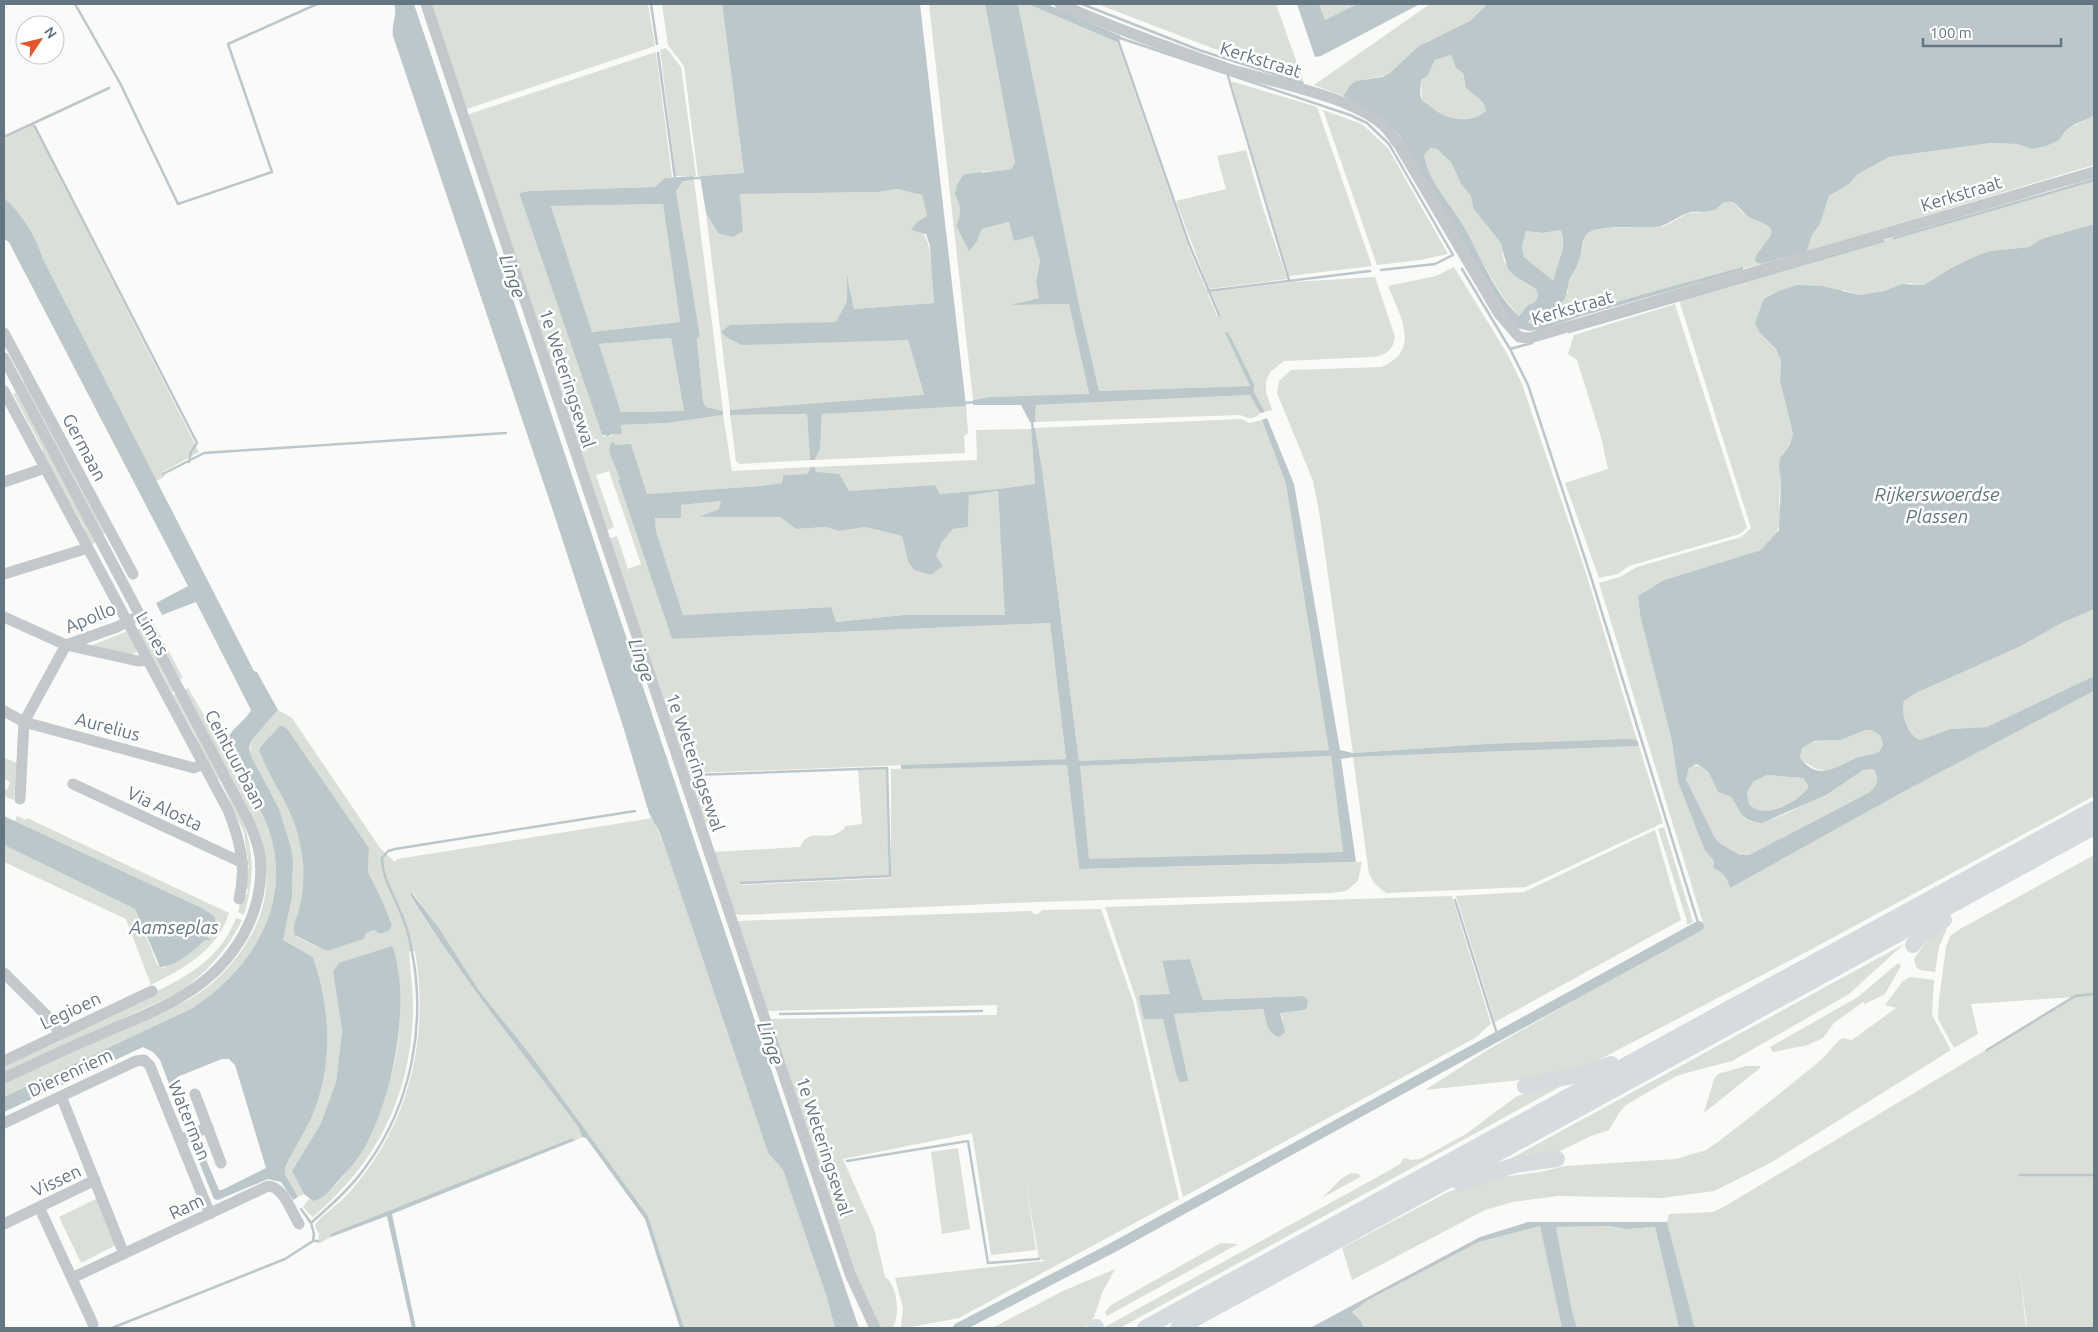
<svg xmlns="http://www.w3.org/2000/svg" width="2098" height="1332" viewBox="0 0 2098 1332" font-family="Ubuntu,sans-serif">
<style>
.green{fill:#dadfd7;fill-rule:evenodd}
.water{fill:#bbc7cb;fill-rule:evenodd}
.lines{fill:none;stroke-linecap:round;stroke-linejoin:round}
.stream{stroke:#bbc7cb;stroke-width:2.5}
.canal{stroke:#bbc7cb;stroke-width:10}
.minor{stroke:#c3c8cc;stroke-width:11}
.highway{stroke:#d6dbdf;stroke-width:16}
.labels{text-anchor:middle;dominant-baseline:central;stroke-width:5;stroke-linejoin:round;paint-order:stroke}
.street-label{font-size:18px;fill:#657683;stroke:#fff}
.water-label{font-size:19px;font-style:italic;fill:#60757c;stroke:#fff}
</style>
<rect width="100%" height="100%" fill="#fafaf8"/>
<path class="green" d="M431 4H648L655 46 464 110Z
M662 4H722L744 173 698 176 684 66 668 45Z
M929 4H985L1015 163 1011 169 1000 172 982 171 959 202 961 219 956 227 969 250 976 243 982 229 1010 222 1014 241 1033 235 1040 261 1036 282 1039 298 1010 305 1069 304 1089 395 990 397 973 400Z
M1018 4H1028L1117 42 1189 249 1217 316 1220 314 1211 292 1293 282 1375 277 1395 337C1393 351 1384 356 1372 357L1284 361 1270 372 1266 382V392L1272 410 1265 412 1254 392V384L1225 333 1250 386 1099 391 1078 300Z
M1097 4H1276L1304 83Z
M1319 4H1357L1325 20Z
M1430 4H1487L1470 21 1456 29 1428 41 1390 73C1371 82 1353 74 1343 96L1314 85Z
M666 48 681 67 696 176H676L660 50Z
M656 52 672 177 665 178 655 187 529 191 519 193 602 435 607 437 611 436 620 425 668 423 723 415 732 471 811 467 807 474 783 475 782 483 760 486 647 494 631 444 616 466 620 479 618 480 672 639 1050 623 1066 759 692 773 708 823H704L608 542 611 538 617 536 628 569 641 564 609 471 596 475 614 527 608 530 604 529 466 115Z
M1451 55 1456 68 1463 73C1465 94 1481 93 1486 111 1474 120 1454 123 1441 115 1434 111 1428 105 1422 100L1421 80 1428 75 1435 60Z
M1231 81 1317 107 1372 266 1289 276Z
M1323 110 1362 124 1388 148 1448 254 1420 260 1377 265Z
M2094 116V165L1807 251 1812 235 1820 224 1829 196 1849 184 1858 174 1889 157 1991 143 2017 144 2032 149C2053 138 2072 125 2094 116Z
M33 125 199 452 163 472 164 477 156 481 43 259C37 238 21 212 4 198V139Z
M1431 148 1437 149 1451 162 1461 184 1471 196 1473 208 1500 242 1504 261 1516 277 1536 289 1538 296 1535 302 1528 305 1519 316C1494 290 1480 256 1463 225 1450 203 1428 181 1424 155Z
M1246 150 1262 205 1287 279 1209 289 1176 201 1226 189 1217 156Z
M2094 175V224L2041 239 2029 247 1991 251 1980 254 1951 268 1924 285 1909 283 1884 291 1860 295 1844 290 1760 333 1776 349 1781 361 1780 381 1793 434 1792 440 1785 451 1779 467 1781 482 1779 500 1781 520 1776 535 1761 550 1664 580 1638 596 1640 615 1672 742 1678 782 1705 851 1714 861 1713 868C1724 872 1727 877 1730 887L1903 792 2094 691V796L1812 949 1585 1067 1520 1080 1425 1090 1489 1049 1704 926 1599 583 1620 577 1637 567 1741 537 1751 528 1679 300 2065 187Z
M694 180 723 411 706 407 703 401 697 339 700 336 676 190 683 181Z
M897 189 922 195 927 216 917 222C935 247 932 274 934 303L854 309 848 278 847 301 836 322 785 324 856 340H908L924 396 730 410 706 213 718 233 743 231 740 194 878 192Z
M1727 202C1739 202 1739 213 1749 217 1755 220 1762 220 1767 225 1779 235 1764 243 1759 250 1757 253 1757 258 1756 262L1761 264 1579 311 1535 324 1528 323 1529 320 1546 316 1554 310 1568 292V284L1579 262 1585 235 1589 231 1600 228 1665 226 1688 213 1710 212Z
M663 204 680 322 592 332 551 206Z
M1560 230C1568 244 1556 264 1554 279L1551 280 1524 257 1522 246 1526 231 1543 233Z
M1454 267 1508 355 1522 384 1585 570 1637 740 1485 744 1353 753 1319 511 1313 481 1277 393 1279 381 1291 370 1381 367C1422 351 1400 315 1388 286L1436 276Z
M1675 304 1747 528 1740 534 1629 566 1618 574 1599 578 1565 483 1608 469 1601 437 1577 360 1568 354 1574 335Z
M671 338 684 411 621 412 599 344Z
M24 382 105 533 103 535 22 383Z
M16 393 96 542 91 545 83 531 85 529 41 452 43 450 13 394Z
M1250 395 1260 413C1253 421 1248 418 1240 415L1035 422 1036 405Z
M957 405 966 406 968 433 964 436 965 453 815 460 820 449 822 414Z
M807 414 810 460 739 464 736 461 730 415Z
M1242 419 1249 423 1262 420 1286 484 1330 750 1079 761 1042 468 1035 428Z
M1031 429 1035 484 998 489 940 494 935 485 849 491 816 472 815 467 977 460 976 430Z
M998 491 1006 615H903L835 622 830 607 683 615 656 531 655 518H681L680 505 722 501 719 509 701 517H780L796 529 826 527 839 531 865 527 902 536 908 561 936 556 942 542 953 529 968 527 969 494Z
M2094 609V676L1987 727 1950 729 1920 740C1910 736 1898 712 1904 702 1906 698 1911 696 1914 694L2021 646 2060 624Z
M153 622 183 678 180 679 150 623Z
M141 628 175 691 172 693 160 670 158 671 136 631Z
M125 632 127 633 137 651 131 656 88 647Z
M188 688 220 742 227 734H229L226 740 227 746C238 773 256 797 267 825 295 899 255 967 194 1008L4 1097V1083L182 1003C207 991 228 971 243 948 287 884 261 830 228 770 214 744 200 717 185 690Z
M177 693 238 809C254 847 256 874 244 915L238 912 242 895H247L248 889 245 888 246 869 249 868 244 833 222 784 219 779 216 781 194 739 196 737 173 695Z
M278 710 292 718 380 848 395 862 397 859 653 818 667 853 768 1153 783 1170 826 1295 835 1328H684L648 1216 530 1054 480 992 439 928 413 893 410 896C461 977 521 1051 579 1128L582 1137 574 1141 572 1138 330 1234 331 1237 318 1244 319 1234 315 1227 316 1223C325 1213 337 1205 347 1195 409 1127 430 1039 415 951H409C410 969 413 987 413 1004 413 1091 379 1161 313 1217L308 1213 303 1207 309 1199 313 1201C357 1183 392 1089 398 1044 400 1022 401 998 399 975 397 965 397 955 392 946L333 972 342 1031 336 1082 321 1123 292 1171 304 1194 298 1197 285 1174V1167C293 1151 303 1135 311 1119 334 1067 331 1009 313 957L283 940 292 897 293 860 291 849 250 753 251 741ZM283 726 369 848 368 872 382 900 392 925 390 930 381 934 375 930 365 933 364 939 327 951 296 937 293 932 301 905 304 876 302 848 293 816 259 748Z
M1865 730H1871L1880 735 1883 745 1879 752 1855 759 1830 771 1816 769 1803 761 1800 757 1802 748 1809 742 1841 740Z
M1639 746 1663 823 1526 887 1386 893 1375 884 1369 874 1353 757Z
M1331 756 1343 852 1089 860 1079 766Z
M5 758 17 763 14 800 4 796V789L7 790 10 782 4 779Z
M1067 765 1079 869 1362 862 1358 881 1346 891 1331 893 1037 902 739 915 734 913 714 852 800 847C808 830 818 838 833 835 837 834 841 831 844 829L845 826 862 824 858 770 886 769 889 876 739 883 742 885 891 878V769Z
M1692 765 1703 767 1713 780 1718 792 1731 797C1738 806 1740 818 1753 822 1771 827 1830 790 1848 780 1854 777 1858 771 1864 770 1869 768 1872 769 1876 772 1880 780 1876 786 1870 792L1749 855H1740L1721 844 1715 838 1686 779V773Z
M1767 775 1803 778 1808 785V788C1797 802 1765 821 1749 804L1747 793 1753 782Z
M17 816 26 820 27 818 229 913C217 951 184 968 151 985L126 919 4 862V845L135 909 157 964 163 968C179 962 194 951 206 938L208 940 210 938 207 936 216 925 214 916 204 909 15 821Z
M1664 827 1693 922 1687 925 1686 918 1658 829Z
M1655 830 1681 920 1495 1022 1456 896 1524 892Z
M2094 855V1328H2027L2019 1262 2026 1328H1695L1667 1222 1669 1214 1713 1212 1727 1205 2074 997 1971 1004 1978 1034 1954 1048 1938 1019 1939 999 1946 947 1950 936 1960 929Z
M1452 896 1491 1024C1484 1028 1481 1035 1473 1039L1183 1197 1136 999 1105 907ZM1190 959 1203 1000 1304 996 1308 1000 1307 1008 1305 1010 1280 1013 1283 1020 1267 1023 1263 1009 1174 1014 1188 1079 1176 1074 1163 1018 1140 995 1171 994 1162 963Z
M1101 909 1133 1001 1179 1199 959 1318 906 1328 901 1327 903 1308 895 1278 1045 1261 1039 1259 1025 1177 1036 1250 991 1255 972 1133 843 1159 874 1229 885 1277C898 1285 900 1316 893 1328H878L861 1294 769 1019 997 1015V1005L765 1011 737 921 1031 911 1034 914H1038L1042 910Z
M236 918 242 920C227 951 206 973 178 993L4 1073V1067L55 1043 60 1042 58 1038C82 1027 106 1015 130 1004 173 983 218 966 236 918Z
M1947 928 1939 947 1935 972 1920 970 1916 967 1914 959 1930 936Z
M1904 944 1849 994 1732 1061 1679 1075 1660 1085 1626 1105 1619 1113 1609 1130 1591 1136 1554 1154 1510 1159Z
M1898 963 1901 966 1885 994 1865 1004 1863 1002 1834 1023 1823 1038 1808 1045 1773 1052 1770 1047 1858 997Z
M1910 977 1934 980 1932 1015 1951 1050 1772 1162 1714 1191 1662 1198 1557 1196 1513 1202 1485 1210 1352 1280 1342 1248 1448 1192 1480 1180 1540 1172 1565 1166 1676 1159 1706 1150 1718 1142C1753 1115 1787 1088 1821 1060 1829 1053 1833 1045 1842 1038L1852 1040 1896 1008 1885 1005 1903 981Z
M1746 1066H1760V1068L1704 1113 1714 1079 1718 1074Z
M1567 1083 1120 1328H1103L1390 1170 1400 1164 1404 1158 1412 1160 1420 1159 1466 1134 1517 1096Z
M958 1148 970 1229 942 1234 931 1152Z
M1351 1173 1359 1174 1360 1177 1322 1198 1341 1179Z
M98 1198 116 1245 81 1263 59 1217Z
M1540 1226 1562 1328H1364L1361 1321 1352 1312 1368 1300 1479 1242Z
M1609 1226 1626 1229 1655 1227 1679 1328H1577L1572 1311 1556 1227Z
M1221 1243 1238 1244 1107 1316 1105 1312 1111 1305Z
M1115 1269 1102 1293 1094 1317 1085 1328H992L1063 1291Z"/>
<path class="water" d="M394 4H414L817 1206 859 1328H835L826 1295 783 1170 768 1153 667 853 659 831 649 813 622 723 554 514 393 36C391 25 398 15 394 4Z
M722 4H920L966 406 822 414 820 449 815 460H810L807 414 730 415V410L924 395 908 340 742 345 728 338 721 332 730 325 836 322 847 301V275L854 309 934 303 930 246 926 234 911 230 917 222 927 216 922 195 897 189 878 192 740 194 743 231 733 237 718 233 706 213 700 176 744 173Z
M985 4H1018L1078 300 1099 391 1250 386 1225 333 1228 332 1254 384V392L1265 412 1260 413 1250 395 1036 405 1035 422H1030L1021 405H973V400L990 397 1089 394 1069 304 1010 305 1039 298 1036 282 1040 261 1033 236 1014 241 1009 222 982 229 976 243 969 251 956 226C962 216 961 205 955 194L957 185 963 175C979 171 995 173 1011 169L1015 163Z
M1028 4H1047L1121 36 1117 42Z
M1297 4H1319L1325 20 1357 4H1420L1321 56 1315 57Z
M1487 4H2094V116L2075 124 2065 131 2059 140 2046 146 2032 149 2017 144 1991 143 1889 157 1858 174 1849 184 1829 196 1820 224 1812 235 1807 251 1761 264 1756 262 1755 258C1764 238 1789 231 1751 218 1742 215 1738 200 1727 202 1721 203 1719 208 1714 210 1706 214 1696 210 1688 213 1675 217 1667 227 1653 227 1640 228 1593 224 1586 235 1582 240 1582 251 1580 257 1578 266 1573 273 1569 281 1568 285 1568 288 1567 292 1563 309 1544 317 1529 320L1528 323 1535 324 1743 267V270L1582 316 1540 330 1529 331 1517 328 1509 320 1399 135 1382 117 1343 96 1350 85 1356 81 1382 77 1390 73 1419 46 1470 21ZM1451 55 1456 68 1463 73 1466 87C1474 97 1482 96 1486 111 1469 124 1447 121 1431 107 1429 105 1424 102 1422 100 1419 94 1421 86 1421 80L1428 75 1435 60ZM1431 148 1437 149 1451 162 1461 184 1471 196 1473 208 1500 242 1508 269 1516 277 1536 289 1538 296 1535 302 1528 305 1519 316C1494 294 1479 253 1463 225 1450 203 1428 181 1424 155ZM1560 230C1569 243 1556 264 1554 279L1552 280 1524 257 1522 246 1526 231 1543 233Z
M693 176 694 180 683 181 676 191 700 336 697 339 703 401 706 407 723 411V415L668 423 621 425 622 434H612L607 437 606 435H602L519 193 529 191 655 187 665 178ZM663 204 680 322 592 332 551 206ZM671 338 684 411 621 412 599 344Z
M4 198C21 212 37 238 43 259L254 671 257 672 278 710 251 741 249 749 252 758 279 809 291 848 293 860 292 897 283 940 313 957C331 1009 334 1067 311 1119 303 1135 293 1151 285 1167V1174L298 1197 293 1200 281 1182 268 1179 218 1200 214 1199 193 1147 199 1143 219 1190H222L266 1168 235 1065 229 1059H222L177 1077 176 1082 191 1123 185 1126 160 1060 153 1052 143 1047 4 1112V1097L193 1008C255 967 295 899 267 825 256 797 238 773 227 746 226 730 244 724 251 710L196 602 162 615 156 603 188 586 13 250 9 242 4 239Z
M2094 224V609L2060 624 2021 646 1914 694 1904 701C1900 714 1908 735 1920 740L1950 729 1987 727 2094 676V691L1903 792 1730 888C1727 877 1723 872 1713 868L1714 861 1705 851 1678 782 1672 742 1640 615 1638 596 1664 580 1761 550 1779 530 1781 482 1779 467 1780 459 1790 444 1793 434 1780 381 1781 361 1776 349 1760 333 1755 323 1764 299 1779 291 1797 285 1822 286 1860 295 1884 291 1902 284 1924 285 1951 268 1980 254 1991 251 2029 247 2041 239ZM1865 730H1871L1880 735 1883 745 1879 752C1872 755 1864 755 1856 758 1837 767 1816 782 1800 757L1802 748 1814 741 1841 740ZM1696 764C1709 768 1713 781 1718 792L1731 797C1741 811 1740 821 1762 823L1826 795 1863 770 1872 769 1875 771C1880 780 1876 786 1870 792L1749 855H1740L1721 844 1715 838 1686 779 1689 768ZM1767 775 1803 778 1808 785V788C1797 802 1765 821 1749 804L1747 793 1753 782Z
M1267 418 1294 484 1340 750 1353 753 1485 744 1628 739 1637 740 1639 746 1353 757 1341 759 1356 862 1079 869 1067 765 901 769V765L1066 759 1050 623 672 639 618 480 620 479 609 451 610 444 614 442 615 445 631 444 647 494 760 486 782 483 783 475 807 474 811 467H815L816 472 839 474 849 491 935 485 940 494 998 489 1035 484 1031 429 1035 428 1042 468 1079 761 1329 750 1286 484 1262 420ZM998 491 1005 615H903L836 622 831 607 683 615 656 531 655 518H681V505L721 501 719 509 699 517H780L796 529 826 527 839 531 865 527 902 536 908 561 914 570 931 575 943 566 936 556 942 542 953 529 968 527 969 495ZM1331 756 1343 852 1089 859 1080 766Z
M280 726H283L288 730 369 848 368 872 382 900 392 925 390 930 381 934 374 930 366 933 364 939 327 951 294 935C292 926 298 915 300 906 303 892 304 877 303 863 299 813 276 793 259 750L260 747Z
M4 816 204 909 214 916 218 928 214 927 207 936 210 939 209 941 206 939C194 950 176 967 160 967L135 909 4 845Z
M412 893 439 928 480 992 530 1054 648 1216 684 1328H680L645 1219 586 1138 582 1137 579 1128C521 1051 461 977 410 895Z
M392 946C397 955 397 965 399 975 405 1029 391 1095 367 1143 360 1157 349 1169 339 1180 331 1188 325 1199 313 1201L304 1194 292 1171 321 1123 336 1082 342 1031 333 972 339 963Z
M1190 959 1203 1000 1304 996 1308 1000 1307 1008 1305 1010 1280 1013 1285 1032 1279 1037C1267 1034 1266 1019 1263 1009L1174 1014 1188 1079V1081L1180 1082 1176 1074 1163 1019H1144L1139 997 1140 995 1170 994 1162 961Z
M572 1138 574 1141 571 1142 392 1214 416 1328H412L387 1216 331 1237 330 1234Z
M1528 1222H1667L1695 1328H1679L1655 1227 1626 1229 1609 1226 1556 1227 1572 1311 1577 1328H1562L1540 1226 1479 1242 1368 1300 1352 1312 1361 1321 1364 1328H1310L1480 1237Z"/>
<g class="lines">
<path class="stream" d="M75 4 120 83 178 204 272 172 228 44 317 4
M651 4 657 44
M1082 4 1199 50 1302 83 1303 85
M1117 37 1350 115 1367 123 1389 144 1453 255 1435 264 1381 270
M1118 40 1189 244 1219 315
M658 53 675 178
M1228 76 1289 280
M33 123 197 443 191 452 189 462
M4 137 109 88
M691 178H703
M1894 238 2094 180
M1462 269 1510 349 1528 385 1590 574 1699 926
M1208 291 1370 271
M1569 332 1883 241
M1510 349 1532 343
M964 403 976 402
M1032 420 1033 432
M163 474 204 453 506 433
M709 822 694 775 887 768 890 876 741 883
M1455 900 1498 1037
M780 1014 982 1011
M1987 1050 2075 996 2094 994
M847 1161 968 1141 988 1263 1039 1259
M2020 1175H2094
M301 1209 311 1223
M313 1241H318
M112 1328 285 1259 313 1241 314 1234 311 1223C331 1205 352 1187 367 1165 412 1103 427 1022 411 947 409 935 405 922 400 911 393 893 382 877 382 858L388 851 395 849 635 811"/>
<path class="canal" d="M958 1328 1112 1248 1699 926"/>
<path class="minor" d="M426 4 850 1274 875 1328
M1060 4C1114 28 1170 48 1226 68 1270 82 1353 96 1385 127 1390 132 1394 139 1399 145L1499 314 1519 337 1530 338 2094 172
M4 333 133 574
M4 358 248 820C253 831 258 843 260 856 266 912 234 964 187 993 161 1010 130 1021 101 1034 68 1048 36 1063 4 1078
M4 391 228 810C240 840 247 868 239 899
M4 482 45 468
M4 574 88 548
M4 617 66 645 138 661 148 660
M4 711 24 722 194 768 203 764
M73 784 243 863
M20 799 24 722 66 645 117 627 132 619
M4 973 52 1021 60 1034
M4 1061 152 991
M195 1094 221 1163
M61 1096 124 1254
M4 1123 136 1061 144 1060 150 1066 210 1214
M180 1140 208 1127
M39 1207 93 1324
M4 1224 95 1180
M72 1278 268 1186C283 1186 292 1213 299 1224"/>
<path class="highway" d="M1913 945 1919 937 1944 920
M1525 1086 1582 1074 1611 1064
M1460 1183 1515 1165 1557 1159
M1095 1328 1096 1327
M1145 1328 2094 809
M1178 1328 2094 827"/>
</g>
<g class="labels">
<g class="street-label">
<text transform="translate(1261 59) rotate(17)">Kerkstraat</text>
<text transform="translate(1961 193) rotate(-17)">Kerkstraat</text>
<text transform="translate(1572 307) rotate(-16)">Kerkstraat</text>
<text transform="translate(568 378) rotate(72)">1e Weteringsewal</text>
<text transform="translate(85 447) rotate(62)">Germaan</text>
<text transform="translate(90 617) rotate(-22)">Apollo</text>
<text transform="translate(153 633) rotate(60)">Limes</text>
<text transform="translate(108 726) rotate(15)">Aurelius</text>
<text transform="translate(236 759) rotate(62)">Ceintuurbaan</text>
<text transform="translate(696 762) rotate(71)">1e Weteringsewal</text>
<text transform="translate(165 808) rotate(25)">Via Alosta</text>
<text transform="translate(70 1010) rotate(-25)">Legioen</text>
<text transform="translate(70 1072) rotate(-25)">Dierenriem</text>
<text transform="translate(190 1120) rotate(68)">Waterman</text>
<text transform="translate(825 1146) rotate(72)">1e Weteringsewal</text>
<text transform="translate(56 1180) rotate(-25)">Vissen</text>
<text transform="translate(186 1206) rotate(-25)">Ram</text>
</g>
<g class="water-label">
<text transform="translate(513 276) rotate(71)">Linge</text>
<text x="1937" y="494">Rijkerswoerdse<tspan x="1937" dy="22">Plassen</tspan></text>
<text transform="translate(642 660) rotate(71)">Linge</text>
<text x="174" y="927">Aamseplas</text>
<text transform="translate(771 1043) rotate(71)">Linge</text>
</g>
</g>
<rect width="2098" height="1332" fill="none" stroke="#657683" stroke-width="10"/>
<g transform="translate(40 40) rotate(55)"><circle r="24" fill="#ffffff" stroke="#c1c8cd"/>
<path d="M0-4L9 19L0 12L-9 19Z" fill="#e4572e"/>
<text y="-8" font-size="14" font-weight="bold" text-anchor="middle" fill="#657683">N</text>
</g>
<path d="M1923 38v8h138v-8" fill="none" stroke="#657683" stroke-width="2.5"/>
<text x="1930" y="38" font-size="15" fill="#657683" stroke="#ffffff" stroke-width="4" paint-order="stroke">100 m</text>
</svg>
